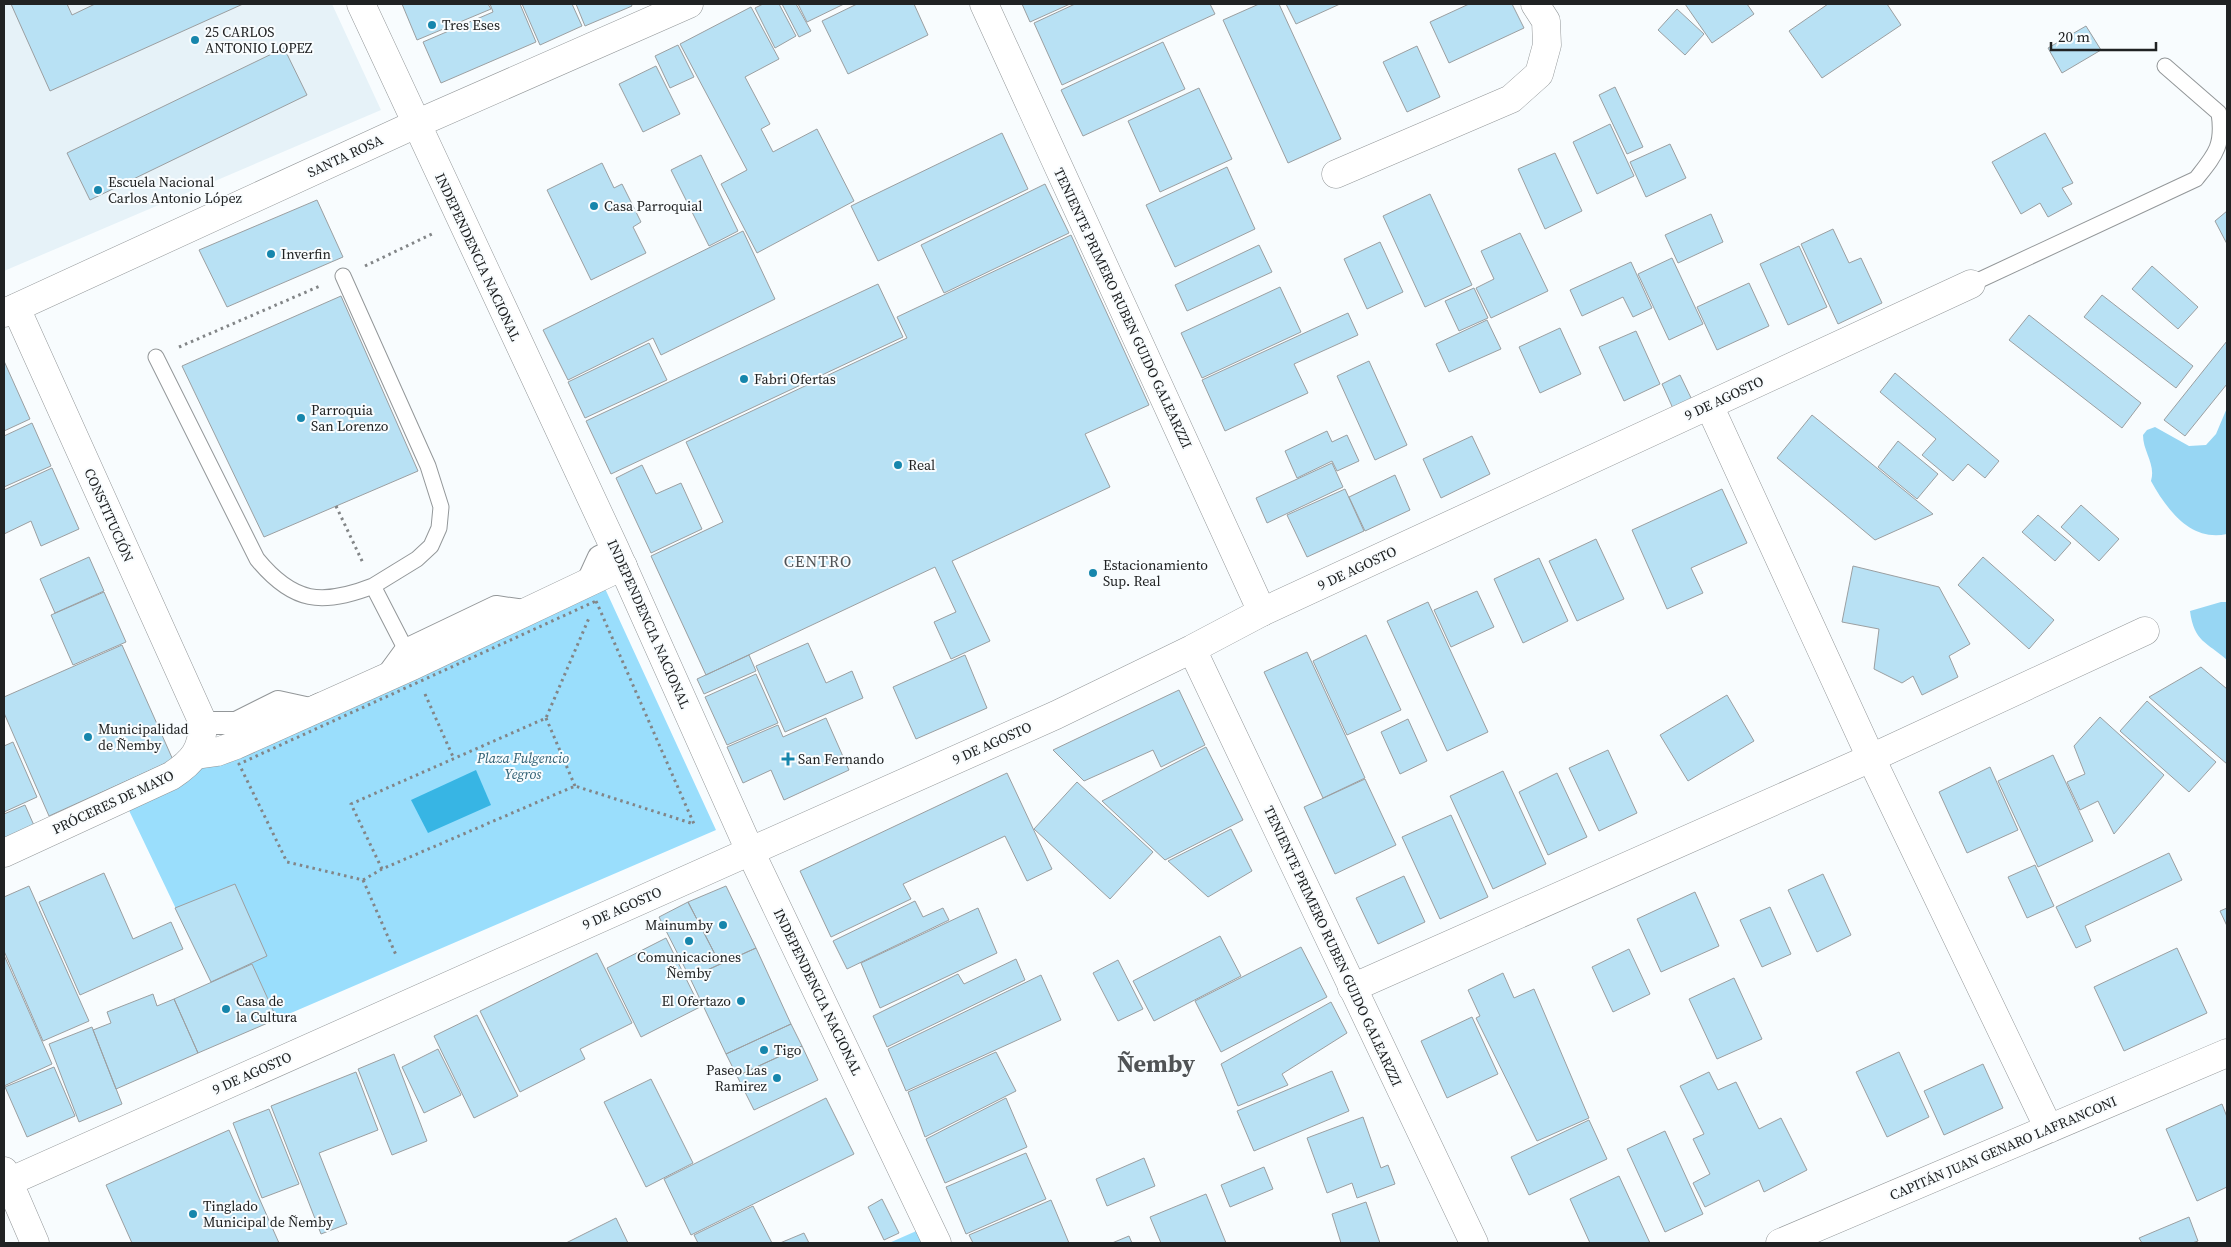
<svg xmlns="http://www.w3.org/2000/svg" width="2231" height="1247" viewBox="0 0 2231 1247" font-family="'Source Serif 4',serif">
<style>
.built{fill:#e6f2f8}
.green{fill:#9adefc}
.forest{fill:#97d6f3}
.water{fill:#37b5e4}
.building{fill:#b8e1f4;stroke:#9b9fa1}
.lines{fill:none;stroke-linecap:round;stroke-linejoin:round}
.service-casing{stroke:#939799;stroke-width:17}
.pedestrian-casing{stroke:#939799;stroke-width:24}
.minor-casing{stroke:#939799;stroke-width:29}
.tertiary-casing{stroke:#939799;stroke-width:29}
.path{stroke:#828587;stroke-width:3;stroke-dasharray:2.5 4;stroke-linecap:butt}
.service{stroke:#fff;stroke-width:15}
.pedestrian{stroke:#fff;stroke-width:22}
.minor{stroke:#fff;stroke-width:28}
.tertiary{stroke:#fff;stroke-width:28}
.poi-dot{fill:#1686ac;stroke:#f8fcfe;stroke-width:2}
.labels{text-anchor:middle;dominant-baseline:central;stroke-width:4;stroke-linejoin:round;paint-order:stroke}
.poi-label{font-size:14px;fill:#202223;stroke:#f8fcfe;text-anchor:start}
.street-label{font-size:14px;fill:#202223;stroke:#f8fcfe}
.park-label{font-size:14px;font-style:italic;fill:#2d5e72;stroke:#f8fcfe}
.quarter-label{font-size:16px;letter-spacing:1px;fill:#505355;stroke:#f8fcfe}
.town-label{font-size:24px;font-weight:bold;fill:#505355;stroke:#f8fcfe}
</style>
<rect width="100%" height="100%" fill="#f8fcfe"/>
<path class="built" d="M4 4H332L381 110 4 271Z"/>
<path class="green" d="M602 582 716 830 277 1019 252 964 211 982 123 798Z
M930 1225 936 1243H889Z"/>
<path class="forest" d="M2227 408V534C2191 542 2167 510 2151 481 2156 464 2143 452 2143 435L2147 430 2155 427 2189 446 2206 445 2216 434Z
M2221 602H2227V660C2207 642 2194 642 2190 611Z"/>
<path class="water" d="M476 770 491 805 428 833 411 800Z"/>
<path class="building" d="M11 4H67L72 15 95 4H243L50 91Z
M402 4H488L491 9 417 40Z
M490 4H520L536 42 441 83 423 42 493 12Z
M522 4H572L582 26 540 45Z
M576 4H631L632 6 585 26Z
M763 4H779L796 36 775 48 755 8Z
M782 4H796L811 31 799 37Z
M798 4H844L807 22Z
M857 4H914L928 35 848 74 822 21Z
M1022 4H1070L1030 22Z
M1075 4H1210L1215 14 1062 85 1034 23Z
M1259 4H1279L1341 139 1288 163 1223 20Z
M1286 4H1340L1296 24Z
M1469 4H1512L1524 28 1449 63 1430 22Z
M1685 4H1747L1754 14 1712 43Z
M1828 4H1887L1901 25 1822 78 1789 31Z
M751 7 779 59 745 77 770 124 761 129 773 152 817 129 854 201 757 253 721 184 747 170 680 44Z
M1677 9 1704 34 1685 55 1658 30Z
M2086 26 2101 50 2062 73 2048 48Z
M1163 42 1185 89 1083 136 1061 90Z
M678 45 694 77 670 88 655 56Z
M1417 46 1440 97 1407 112 1383 62Z
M284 48 307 95 90 200 67 153Z
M656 66 680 114 643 132 619 84Z
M1615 87 1643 147 1627 154 1599 95Z
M1199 88 1232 159 1160 192 1128 121Z
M1610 124 1634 176 1597 194 1573 142Z
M1002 133 1028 189 878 261 851 206Z
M2045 133 2073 183 2062 188 2072 204 2048 217 2040 203 2021 214 1992 162Z
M1670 144 1686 178 1646 197 1630 162Z
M1555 153 1582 211 1545 229 1518 169Z
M701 155 738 231 709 246 671 170Z
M602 163 614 188 622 184 641 222 633 227 646 253 591 280 547 190Z
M1227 167 1255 229 1175 267 1146 205Z
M1045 184 1069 233 944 293 921 245Z
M1430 194 1472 285 1425 307 1383 216Z
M317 200 343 257 227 307 199 250Z
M2227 211V244L2215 221Z
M1711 214 1723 242 1678 263 1665 235Z
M1833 229 1849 263 1861 258 1882 303 1838 324 1801 244Z
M743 231 775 299 661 355 653 338 568 380 543 330Z
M1520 233 1548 291 1491 318 1476 288 1494 279 1481 251Z
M1071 235 1149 405 1085 434 1110 487 952 561 990 641 951 659 934 622 956 612 935 567 706 675 651 556 723 522 686 442 907 338 897 317Z
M1380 242 1403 292 1367 309 1344 259Z
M1259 245 1272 272 1187 311 1175 285Z
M1799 246 1827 307 1788 325 1760 264Z
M1672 258 1703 324 1669 340 1638 274Z
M1631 262 1652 308 1633 317 1623 297 1582 316 1570 290Z
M2152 266 2198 307 2178 329 2132 289Z
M1749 283 1769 326 1717 350 1697 307Z
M878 284 903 337 611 474 586 421Z
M1280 287 1301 332 1202 378 1181 333Z
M1474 288 1488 318 1459 331 1445 301Z
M2102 295 2193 366 2176 388 2084 317Z
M341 296 418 471 264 537 182 366Z
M1348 313 1358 335 1294 364 1308 393 1225 431 1202 380Z
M2029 315 2141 403 2122 428 2009 340Z
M1487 320 1501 349 1449 372 1436 344Z
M1560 328 1581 374 1540 393 1519 347Z
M1636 331 1660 384 1624 401 1599 347Z
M2227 341V384L2185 436 2164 420Z
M649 343 667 380 585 418 568 382Z
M4 361 30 419 4 431Z
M1369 361 1407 445 1375 460 1337 376Z
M1895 373 1999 461 1985 478 1968 464 1953 481 1922 455 1936 439 1880 392Z
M1680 375 1694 404 1675 413 1662 384Z
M1812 415 1933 514 1875 540 1777 458Z
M32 423 51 466 4 487V436Z
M1327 431 1332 442 1347 435 1359 461 1337 471 1332 461 1297 478 1285 451Z
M1472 436 1490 474 1441 498 1423 459Z
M1898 441 1938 474 1917 499 1878 467Z
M1332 463 1343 487 1267 523 1256 498Z
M642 465 656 494 681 483 702 529 651 553 616 478Z
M52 468 79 529 41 546 31 521 4 534V490Z
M1395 475 1410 510 1365 531 1349 497Z
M1345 489 1364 531 1307 557 1287 515Z
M1722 489 1747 543 1691 568 1703 593 1667 609 1632 530Z
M2081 505 2119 539 2099 561 2061 527Z
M2038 515 2071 543 2055 561 2022 532Z
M1596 539 1624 599 1577 621 1549 561Z
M89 557 104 591 55 613 40 579Z
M1983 557 2054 620 2029 649 1958 585Z
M1539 558 1568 621 1523 643 1494 579Z
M1853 566 1939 587 1970 644 1949 656 1958 677 1922 695 1913 676 1902 683 1874 669 1879 629 1842 622Z
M1477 591 1494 627 1451 647 1434 610Z
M104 592 126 642 73 665 51 615Z
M1428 602 1488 732 1447 751 1387 621Z
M1366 635 1401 710 1347 735 1313 661Z
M808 643 826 683 852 671 863 698 785 732 756 666Z
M122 645 173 760 49 816 4 713V697Z
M1307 652 1365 778 1323 798 1264 672Z
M749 655 756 671 704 694 697 679Z
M965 655 987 708 916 739 893 687Z
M2201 667 2227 689V764L2149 697Z
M756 674 778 723 727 745 705 697Z
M1179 690 1205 745 1161 767 1153 750 1084 781 1053 750Z
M1727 695 1754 741 1688 781 1660 735Z
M2147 701 2216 762 2189 792 2120 731Z
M2100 717 2164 775 2114 834 2098 801 2080 810 2067 782 2085 774 2074 746Z
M826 718 849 770 784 800 771 770 743 783 727 747 778 725 783 737Z
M1408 719 1427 761 1400 774 1381 732Z
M13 742 37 797 4 812V746Z
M1206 747 1243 820 1165 860 1102 801Z
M1608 750 1637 813 1599 831 1569 768Z
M2053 755 2093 841 2038 867 1998 781Z
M1990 767 2018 830 1967 853 1939 792Z
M1503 771 1546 864 1493 889 1450 796Z
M1007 773 1052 869 1027 881 1005 836 903 884 911 899 831 937 800 871Z
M1557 773 1587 837 1548 855 1519 792Z
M1365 779 1396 845 1335 874 1304 807Z
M1077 782 1153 852 1110 899 1034 829Z
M25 805 36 830 4 844V814Z
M1451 815 1488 897 1440 919 1402 837Z
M1231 829 1252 871 1208 897 1168 861Z
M2169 853 2182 880 2085 926 2091 941 2076 948 2056 907Z
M2035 865 2054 906 2027 918 2008 877Z
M104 873 133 939 171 922 183 949 80 995 39 902Z
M1823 874 1851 935 1817 952 1788 890Z
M1404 876 1425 922 1378 944 1356 898Z
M235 884 267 956 211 982 175 908Z
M29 886 89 1021 43 1041 4 951V897Z
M726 886 756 948 720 964 688 902Z
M1695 892 1719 946 1661 972 1637 919Z
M915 901 923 917 943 908 949 920 847 969 833 941Z
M688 902 720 964 690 978 659 917Z
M1770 907 1791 954 1762 967 1740 920Z
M978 908 997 953 880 1008 861 963Z
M2227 908V926L2220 911Z
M1220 936 1241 976 1154 1021 1133 981Z
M666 938 700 1007 641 1037 607 968Z
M1301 947 1327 997 1221 1052 1195 1001Z
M756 948 791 1024 726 1054 690 978Z
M2177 948 2207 1013 2124 1051 2094 987Z
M1629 949 1650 994 1613 1012 1592 967Z
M597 953 632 1023 580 1049 585 1059 520 1092 480 1011Z
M4 955 52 1064 4 1086Z
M1016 959 1025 980 887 1047 873 1016 958 974 964 984Z
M1118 960 1143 1009 1118 1021 1093 973Z
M252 964 277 1019 198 1053 174 999Z
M1503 973 1514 998 1534 989 1589 1118 1537 1141 1476 1018 1480 1016 1468 990Z
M1041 975 1061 1020 906 1091 888 1049Z
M1734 978 1762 1039 1717 1059 1689 999Z
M153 994 157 1006 174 999 198 1053 116 1089 93 1030 111 1023 107 1012Z
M1331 1002 1347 1033 1282 1074 1288 1085 1238 1106 1221 1064Z
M477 1015 518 1096 474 1118 434 1036Z
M1472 1017 1498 1074 1447 1098 1421 1041Z
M791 1024 802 1046 737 1076 726 1054Z
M92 1027 122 1104 79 1122 49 1044Z
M802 1046 818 1080 754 1110 737 1076Z
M438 1049 461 1095 424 1113 402 1067Z
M996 1052 1016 1091 925 1137 908 1092Z
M1899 1052 1929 1117 1887 1137 1856 1072Z
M394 1054 427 1141 392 1155 358 1069Z
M1983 1064 2003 1108 1944 1135 1924 1091Z
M54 1067 75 1116 27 1137 5 1087Z
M1332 1071 1349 1111 1254 1151 1237 1111Z
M356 1072 378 1130 319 1153 347 1224 321 1234 271 1106Z
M1709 1072 1718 1090 1736 1082 1759 1129 1781 1118 1807 1170 1764 1192 1759 1180 1705 1207 1693 1183 1710 1174 1693 1139 1704 1134 1680 1086Z
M651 1079 693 1163 646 1187 604 1102Z
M826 1098 854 1154 691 1235 664 1179Z
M1006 1098 1027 1147 945 1183 926 1139Z
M2222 1104 2227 1117V1187L2197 1201 2166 1129Z
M269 1109 299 1184 262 1198 233 1123Z
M1363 1117 1381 1168 1388 1165 1395 1184 1357 1198 1352 1183 1327 1193 1307 1138Z
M1589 1120 1607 1159 1529 1195 1511 1157Z
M229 1130 279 1243H132L106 1185Z
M1665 1131 1703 1214 1665 1232 1627 1149Z
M1026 1153 1046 1199 966 1234 946 1187Z
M1144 1158 1155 1186 1107 1206 1096 1179Z
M1264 1167 1273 1189 1230 1207 1221 1185Z
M1619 1176 1650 1243H1590L1570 1199Z
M1206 1194 1226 1243H1161L1150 1217Z
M882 1199 899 1233 884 1240 868 1207Z
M1051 1200 1069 1243H973L969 1235Z
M1366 1202 1380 1243H1341L1332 1214Z
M753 1206 772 1243H698L694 1235Z
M2189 1217 2198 1241 2192 1243H2142L2139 1238Z
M616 1218 628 1243H566Z
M804 1233 809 1243H780Z
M1129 1236 1132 1243H1112Z"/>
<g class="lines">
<defs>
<path id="service" d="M343 276 428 466 441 507 439 528 431 546 417 559 373 586 406 650
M1971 284 2196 179C2215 155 2224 146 2219 113L2165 66
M156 357 257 559C293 603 322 606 373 586"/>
<path id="pedestrian" d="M579 585 588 581 599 557 615 549
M382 677 387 676 406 650 496 607 524 611 532 608
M203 723H236L278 702 310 709 321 704"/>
<path id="minor" d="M1336 174 1511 99 1539 74 1547 45 1546 21 1535 4
M1709 405 1871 758 2049 1129
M1262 612 1971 284
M196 755 217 752 236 745 412 666 623 566
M4 853 171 776C194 761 202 750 203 723L16 308
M1352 988 1871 758 2145 631
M1780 1243 2227 1053"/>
<path id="tertiary" d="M361 4 615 549 750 851 937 1243
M4 313 416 124 689 4
M1192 649 1474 1243
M4 1171 35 1243
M4 1184 1056 715 1192 649 1262 612 984 4"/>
</defs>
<use href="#service" class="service-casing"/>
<use href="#pedestrian" class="pedestrian-casing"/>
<use href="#minor" class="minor-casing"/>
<use href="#tertiary" class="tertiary-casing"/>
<path class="path" d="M365 266 434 233
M179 347 320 286
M336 506 363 563
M596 601 694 824 575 786 382 869 363 880 287 862 239 764Z
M425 694 454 759
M546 718 575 786
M382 869 351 804 546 718 589 618
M363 880 396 955"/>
<use href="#service" class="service"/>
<use href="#pedestrian" class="pedestrian"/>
<use href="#minor" class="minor"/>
<use href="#tertiary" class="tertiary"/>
</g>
<g class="poi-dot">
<circle cx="432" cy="25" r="5"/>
<circle cx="195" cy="40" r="5"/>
<circle cx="98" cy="190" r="5"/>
<circle cx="594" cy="206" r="5"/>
<circle cx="271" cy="254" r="5"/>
<circle cx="744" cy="379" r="5"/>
<circle cx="301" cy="418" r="5"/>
<circle cx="898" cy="465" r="5"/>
<circle cx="1093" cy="573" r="5"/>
<circle cx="88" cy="737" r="5"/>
<path d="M785.5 751.5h5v5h5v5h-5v5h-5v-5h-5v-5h5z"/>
<circle cx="723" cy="925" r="5"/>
<circle cx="689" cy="941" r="5"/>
<circle cx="741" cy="1001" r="5"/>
<circle cx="226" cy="1009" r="5"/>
<circle cx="764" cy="1050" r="5"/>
<circle cx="777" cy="1078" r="5"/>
<circle cx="193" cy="1214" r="5"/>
</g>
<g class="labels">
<g class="poi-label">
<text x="442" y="25">Tres Eses</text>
<text x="205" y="32">25 CARLOS<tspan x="205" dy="16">ANTONIO LOPEZ</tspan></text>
<text x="108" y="182">Escuela Nacional<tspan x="108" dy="16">Carlos Antonio López</tspan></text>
<text x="604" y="206">Casa Parroquial</text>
<text x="281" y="254">Inverfin</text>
<text x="754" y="379">Fabri Ofertas</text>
<text x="311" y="410">Parroquia<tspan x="311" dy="16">San Lorenzo</tspan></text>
<text x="908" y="465">Real</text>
<text x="1103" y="565">Estacionamiento<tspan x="1103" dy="16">Sup. Real</tspan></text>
<text x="98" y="729">Municipalidad<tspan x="98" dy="16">de Ñemby</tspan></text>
<text x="798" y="759">San Fernando</text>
<text x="713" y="925" text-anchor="end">Mainumby</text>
<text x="689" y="957" text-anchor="middle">Comunicaciones<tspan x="689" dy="16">Ñemby</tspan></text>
<text x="236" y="1001">Casa de<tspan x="236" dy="16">la Cultura</tspan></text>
<text x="731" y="1001" text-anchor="end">El Ofertazo</text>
<text x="774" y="1050">Tigo</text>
<text x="767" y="1070" text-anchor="end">Paseo Las<tspan x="767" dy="16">Ramirez</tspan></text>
<text x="203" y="1206">Tinglado<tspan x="203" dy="16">Municipal de Ñemby</tspan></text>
</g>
<g class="street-label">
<text transform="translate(345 156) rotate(-25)">SANTA ROSA</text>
<text transform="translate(478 257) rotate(65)">INDEPENDENCIA NACIONAL</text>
<text transform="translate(1123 308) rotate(65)">TENIENTE PRIMERO RUBEN GUIDO GALEARZZI</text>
<text transform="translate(1724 398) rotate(-25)">9 DE AGOSTO</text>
<text transform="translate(109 515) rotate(66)">CONSTITUCIÓN</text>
<text transform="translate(1357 568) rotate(-25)">9 DE AGOSTO</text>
<text transform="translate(649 624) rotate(66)">INDEPENDENCIA NACIONAL</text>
<text transform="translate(992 743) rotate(-24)">9 DE AGOSTO</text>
<text transform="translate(113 802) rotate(-25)">PRÓCERES DE MAYO</text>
<text transform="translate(622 908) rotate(-24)">9 DE AGOSTO</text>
<text transform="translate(1333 946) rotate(65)">TENIENTE PRIMERO RUBEN GUIDO GALEARZZI</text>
<text transform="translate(818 992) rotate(64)">INDEPENDENCIA NACIONAL</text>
<text transform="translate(252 1073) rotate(-24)">9 DE AGOSTO</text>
<text transform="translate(2003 1148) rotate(-23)">CAPITÁN JUAN GENARO LAFRANCONI</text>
</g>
<g class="park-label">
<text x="523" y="758">Plaza Fulgencio<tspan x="523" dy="16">Yegros</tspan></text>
</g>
<g class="quarter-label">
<text x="818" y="561">CENTRO</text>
</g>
<g class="town-label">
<text x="1156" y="1063">Ñemby</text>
</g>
</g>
<rect width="2231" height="1247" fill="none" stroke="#202223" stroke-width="10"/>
<path d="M2051 42v8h105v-8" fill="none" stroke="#202223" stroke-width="2.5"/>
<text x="2058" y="42" font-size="15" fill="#202223" stroke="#f8fcfe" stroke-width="4" paint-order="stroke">20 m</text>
</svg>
